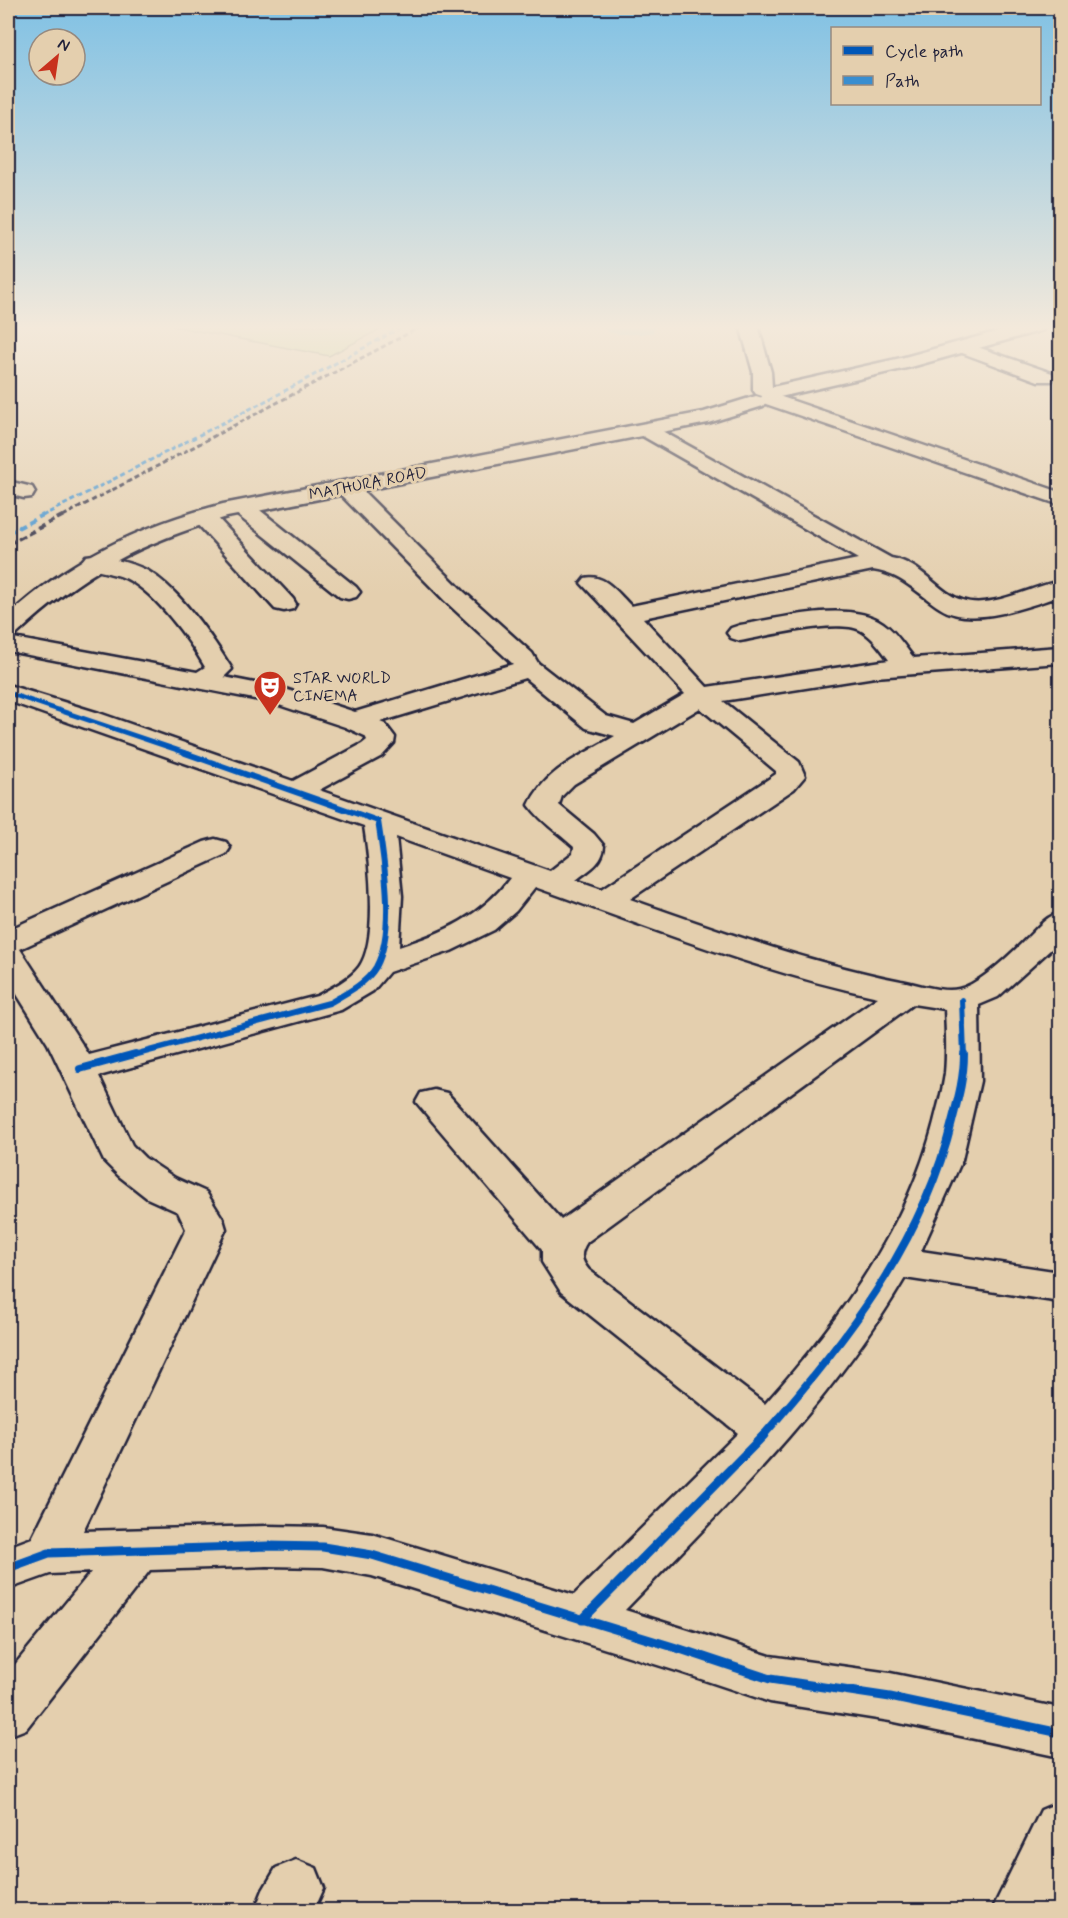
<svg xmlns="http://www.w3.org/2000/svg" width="1068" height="1918" viewBox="0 0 1068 1918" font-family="Mynerve,sans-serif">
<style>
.green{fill:#c2d98f;stroke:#727e65;stroke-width:1.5}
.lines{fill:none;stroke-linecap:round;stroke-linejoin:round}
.river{fill:#84d5df;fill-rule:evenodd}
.street-casing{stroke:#22223b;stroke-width:5}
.secondary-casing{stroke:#22223b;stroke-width:5}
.street{fill:#e4cfae;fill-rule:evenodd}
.secondary{fill:#e4cfae;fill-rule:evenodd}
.rail-far1{stroke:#22223b;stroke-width:3;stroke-dasharray:5 3;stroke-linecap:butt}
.rail{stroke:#22223b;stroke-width:4;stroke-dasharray:7 4;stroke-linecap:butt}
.quiet-far1{stroke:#398ed0;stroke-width:3;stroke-dasharray:5 3;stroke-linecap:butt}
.quiet{stroke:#398ed0;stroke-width:4;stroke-dasharray:7 4;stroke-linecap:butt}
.cycleway-far3-casing{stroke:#e4cfae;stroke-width:8}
.cycleway-far2-casing{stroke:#e4cfae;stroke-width:10}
.cycleway-far1-casing{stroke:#e4cfae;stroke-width:11}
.cycleway-casing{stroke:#e4cfae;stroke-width:13}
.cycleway-far3{stroke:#0057b8;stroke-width:4.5}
.cycleway-far2{stroke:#0057b8;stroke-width:6}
.cycleway-far1{stroke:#0057b8;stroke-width:8}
.cycleway{stroke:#0057b8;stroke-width:9}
.labels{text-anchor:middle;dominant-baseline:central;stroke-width:6;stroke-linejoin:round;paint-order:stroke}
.far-street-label{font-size:16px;fill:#22223b;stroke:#e4cfae}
.far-poi-label{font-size:16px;fill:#22223b;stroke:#e4cfae;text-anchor:start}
</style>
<rect width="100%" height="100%" fill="#e4cfae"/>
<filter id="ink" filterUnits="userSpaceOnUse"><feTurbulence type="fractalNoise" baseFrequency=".0167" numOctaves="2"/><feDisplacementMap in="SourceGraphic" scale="12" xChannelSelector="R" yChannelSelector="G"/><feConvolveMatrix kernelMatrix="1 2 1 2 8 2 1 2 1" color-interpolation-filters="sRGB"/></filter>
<g filter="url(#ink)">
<path class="green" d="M172 326H386L329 356Z"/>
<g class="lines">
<path class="river" d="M604 326H656L653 332C638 335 622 335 607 332Z"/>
<defs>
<path id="street" d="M963 342 1052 373 1054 377 1052 381H1038L957 351 954 347 957 343Z
M770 393 1060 492V505L763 403 760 399 763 395Z
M646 424 653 426 891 558C922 563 938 593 962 600 991 610 1032 586 1060 581V596C1028 606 972 629 940 608 917 593 902 574 873 570L643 618 707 687 889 660C881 649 872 636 860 630 836 619 767 636 740 641L731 638 727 633 731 628 740 625C778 619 849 599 883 623 896 632 904 646 914 658L1060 647V663L875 677 723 701 799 762 805 776 794 789 630 899C720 931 808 962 901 981 918 984 942 993 959 989 980 984 1010 955 1025 940 1037 929 1044 917 1060 913V941L998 997 979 1005 980 1081 962 1160 921 1251 1060 1272V1302L905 1278C831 1404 726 1506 625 1610L770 1656 890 1673 1060 1708V1757L890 1721 770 1702 680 1672 372 1576 323 1567 267 1566 150 1570 26 1729 8 1736V1673L91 1572 50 1574 8 1589V1547L32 1538 186 1229 178 1212 147 1198 119 1176 104 1161 48 1044 8 980V930L204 842 215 839 226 842 230 848 226 854 20 949 89 1055 317 996C331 988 349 980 359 967 379 940 369 858 364 826L8 701V685L99 713 293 781 362 744 367 740 365 736 345 727 270 702 8 651V637L197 672 205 667C189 639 157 595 129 580 116 572 91 573 82 561L86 556C96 554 103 556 113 559 124 562 137 565 148 571 180 590 212 637 232 669L224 677 285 689 355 712 513 664 445 601 339 493 336 488 339 483 347 482 355 483 463 591 532 653 538 663 606 716 634 724 685 694 581 583 585 578C604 573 618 593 631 606L858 559 639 434 636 430 639 426ZM525 678 586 728 615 736C583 755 545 770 529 805 542 823 559 833 574 847L573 853 550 871 319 790 382 756 394 743 395 737 385 724 380 722ZM700 708 776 771V774L602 889 576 880C589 870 603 863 604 846L594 834 559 805 562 796 574 784ZM396 837 510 878C482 916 443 933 399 947L402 896ZM535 887C648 927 760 972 878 997L561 1220 447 1093 434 1090 421 1093 416 1102 542 1250V1262L561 1292 738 1433 574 1595 372 1534 323 1527 267 1526 83 1531 226 1229 223 1219 206 1192 175 1178 145 1158 132 1145 99 1076 341 1010 373 991 389 972 451 951 494 930 516 911ZM913 1004 945 1009C946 1030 947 1052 945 1073 943 1089 938 1106 934 1122 906 1231 839 1321 765 1404L589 1270C581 1260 579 1254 587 1242Z
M8 481 32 487 35 492 32 497 24 498 8 494Z
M243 501 251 503 356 587 360 592 356 597 348 599 340 597 235 513 232 508 235 503Z
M204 510 212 512 293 599 296 604 293 609 284 611 275 609 196 522 193 517 196 512Z
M1060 1802V1887L1049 1910H992L1041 1810Z
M296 1860 316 1868 324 1888 314 1910H255L263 1890 276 1868Z"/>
<path id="secondary" d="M740 326H758L771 372 772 387 901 358 1017 326H1046L1043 330 911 367 771 399 756 394 753 390V372Z
M756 396 763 398 766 402 763 406 708 423 227 517C140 543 83 572 17 634L8 636V616C69 559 142 525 223 504L704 412Z"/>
</defs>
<use href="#street" class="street-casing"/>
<use href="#secondary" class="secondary-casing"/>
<use href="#street" class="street"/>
<use href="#secondary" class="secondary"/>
<path class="rail-far1" d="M63 516 422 326"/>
<path class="rail" d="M8 544 66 514"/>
<path class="quiet-far1" d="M42 516 279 394 404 326"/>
<path class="quiet" d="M8 533 45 514"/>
<defs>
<path id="cycleway-far3" d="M8 693 189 754"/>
<path id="cycleway-far2" d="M962 1000 964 1056
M130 1056 329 1003C345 994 366 984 376 967 396 930 384 861 378 821L185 753"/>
<path id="cycleway-far1" d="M80 1069 135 1054
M762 1437C844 1343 922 1245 952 1122 958 1099 964 1078 964 1054"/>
<path id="cycleway" d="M8 1568 49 1553 267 1546 323 1547 372 1555 680 1649 770 1679 890 1697 1060 1733
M582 1620 764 1435"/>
</defs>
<use href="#cycleway-far3" class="cycleway-far3-casing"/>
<use href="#cycleway-far2" class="cycleway-far2-casing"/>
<use href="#cycleway-far1" class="cycleway-far1-casing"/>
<use href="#cycleway" class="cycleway-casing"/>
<use href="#cycleway-far3" class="cycleway-far3"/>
<use href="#cycleway-far2" class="cycleway-far2"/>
<use href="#cycleway-far1" class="cycleway-far1"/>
<use href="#cycleway" class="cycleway"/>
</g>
</g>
<linearGradient id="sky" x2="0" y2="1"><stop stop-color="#80c1e4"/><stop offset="0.55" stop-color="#f3e9db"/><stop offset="1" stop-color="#f3e9db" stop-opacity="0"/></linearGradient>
<rect width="1068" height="595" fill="url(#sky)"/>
<defs>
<symbol id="theatre-pin" viewBox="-11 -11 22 30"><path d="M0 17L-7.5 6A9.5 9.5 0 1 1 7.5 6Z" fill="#c8321e" stroke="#e4cfae"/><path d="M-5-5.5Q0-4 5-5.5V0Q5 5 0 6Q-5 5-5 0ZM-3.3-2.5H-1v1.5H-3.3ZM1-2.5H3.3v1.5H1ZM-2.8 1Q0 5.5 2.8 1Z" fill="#fff"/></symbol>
</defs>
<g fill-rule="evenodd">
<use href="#theatre-pin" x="251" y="668" width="38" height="52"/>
</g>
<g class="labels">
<g class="far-street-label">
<text transform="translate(368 484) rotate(-11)">MATHURA ROAD</text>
</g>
<g class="far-poi-label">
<text x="293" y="678">STAR WORLD<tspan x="293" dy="18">CINEMA</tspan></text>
</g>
</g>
<rect width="1068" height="1918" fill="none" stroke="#e4cfae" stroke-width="30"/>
<rect x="15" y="15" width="1038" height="1888" fill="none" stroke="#22223b" stroke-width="2" filter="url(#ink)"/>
<rect x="831" y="27" width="210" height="78" fill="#e4cfae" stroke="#968a80" stroke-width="1.5"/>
<rect x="843" y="46" width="30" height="9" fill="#0057b8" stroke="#968a80" stroke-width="1.5"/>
<text x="885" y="57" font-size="18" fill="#22223b">Cycle path</text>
<rect x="843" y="76" width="30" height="9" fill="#398ed0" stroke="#968a80" stroke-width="1.5"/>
<text x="885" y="87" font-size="18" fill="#22223b">Path</text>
<g transform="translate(57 57) rotate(29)"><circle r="28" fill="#e4cfae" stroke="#968a80" stroke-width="1.5"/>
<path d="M0-4.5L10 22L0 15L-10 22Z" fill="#c8321e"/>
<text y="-9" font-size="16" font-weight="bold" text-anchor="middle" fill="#22223b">N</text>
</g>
</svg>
